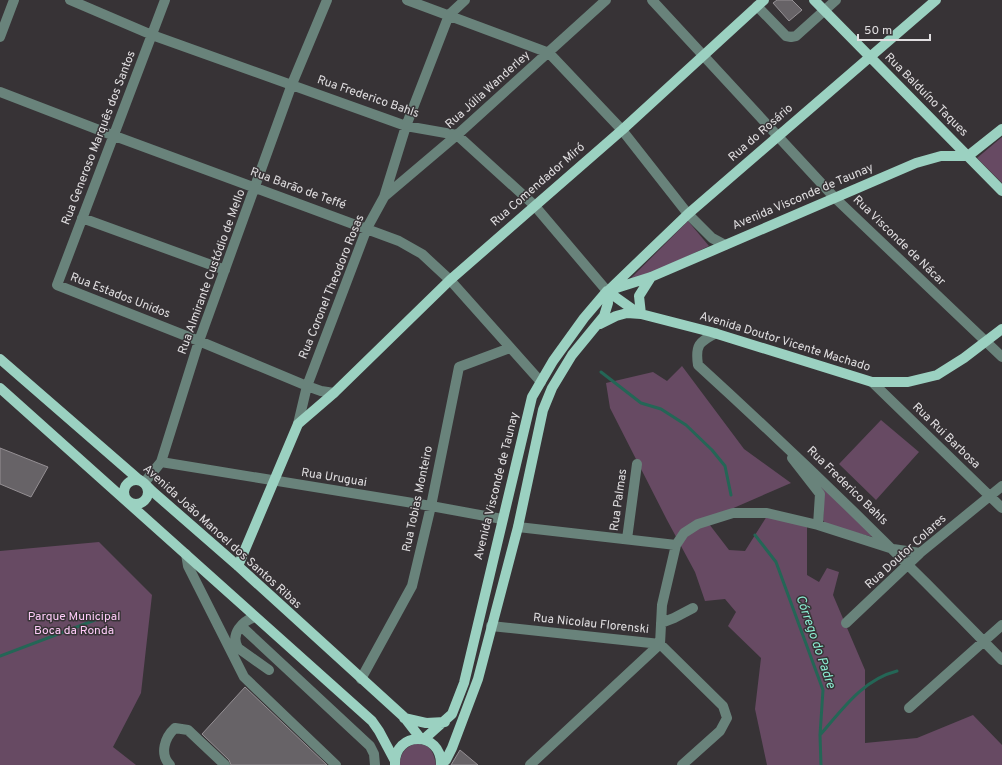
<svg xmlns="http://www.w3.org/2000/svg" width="1002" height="765" viewBox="0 0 1002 765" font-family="Overpass,sans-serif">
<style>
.green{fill:#674a63}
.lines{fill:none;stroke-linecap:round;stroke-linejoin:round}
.stream{stroke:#246656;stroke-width:3}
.building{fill:#676367;stroke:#959094}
.minor{stroke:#69837b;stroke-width:10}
.major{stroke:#9bd1c1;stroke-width:10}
.labels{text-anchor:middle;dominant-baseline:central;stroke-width:3;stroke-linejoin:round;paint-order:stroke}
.street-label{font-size:12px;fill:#e0dee0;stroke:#373336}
.park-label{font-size:12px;fill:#fecbf8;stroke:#373336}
.water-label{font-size:13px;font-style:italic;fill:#8cefd4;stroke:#373336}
</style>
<rect width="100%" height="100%" fill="#373336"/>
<path class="green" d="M1002 137V183L977 158Z
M688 221 709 246 660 269 629 280Z
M682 366 744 449 791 483 706 520 729 550 745 551 767 516 807 526V575L819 582 827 568 839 572 833 595 865 670V743L917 738 973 715 1002 745V765H767L755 709 761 658 728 626 736 612 725 599 705 601 695 572 667 520 610 408 606 383 653 372 667 381Z
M881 420 919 452 876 500 839 464Z
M805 469 877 538 826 525 823 520 824 504Z
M99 542 152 595 141 693 113 747 136 765H0V551Z
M415 744C430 743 434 752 436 765H400C400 754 405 747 415 744Z"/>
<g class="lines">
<path class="stream" d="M601 372 641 403 661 409 686 425 712 450 725 466 731 495
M755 535 776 562 823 690 820 735 821 765
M0 656 111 614
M820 735C842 710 862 680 897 671"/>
</g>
<path class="building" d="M777 0H792L802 10 789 21 773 3Z
M0 448 48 467 31 497 0 484Z
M245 687 327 765H231L229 760 202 734Z
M460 750 478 765H451Z"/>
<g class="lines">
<path class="minor" d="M70 0 152 35 406 126 457 135 534 205 607 291
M165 0 57 285 199 341 307 386 321 391 334 393
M407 0 549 53 622 130 688 214 712 238 725 245
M652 0 834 197 1002 357
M757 6 786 36 791 37 796 36 836 0
M0 37 14 0
M0 92 112 135 399 241 422 254 450 280 541 382
M385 196 457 135 606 0
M82 218 225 270
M716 333C699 342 695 345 698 365 802 460 903 558 1002 660
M872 382 1002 508
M298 424 307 386 367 228 384 197 406 126 449 15 465 0
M792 458 820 494 818 525
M161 462 431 506 502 519
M144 483 161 462 199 341 292 84 327 0
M518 527 676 545
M627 539 637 464
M186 554 188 566 244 677 336 765
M255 617C242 621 230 634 238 648L269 670
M661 623 674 618 693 608
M846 623 920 553 1002 486
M241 626 370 746 374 754 375 765
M491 626 660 644 723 706 727 718 720 731 682 765
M361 679 412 586 431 506 459 367 510 348
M909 708 1002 625
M170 765C159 754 165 737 175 728L188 730 225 765
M530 765 660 644 662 605 676 545 684 533 698 524 733 513H767L818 525 893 549 920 553"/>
<path class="major" d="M814 0 1002 191
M968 156 1002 129
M610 289 688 214 936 0
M607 291 638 313
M641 314 639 296 651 277
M600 324 616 316 627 313 641 314 711 332 872 382H908L937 375 964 358 1002 329
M0 359 137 478 144 483 152 491 238 566 404 717 421 739
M0 388 372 721 379 731 395 761
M124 492a12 12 0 1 1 24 0a12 12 0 1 1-24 0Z
M238 566 298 424 334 393 450 280 622 130 764 0
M404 718 426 723 445 722
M424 739 452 714 464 683 532 397 553 361 584 318 607 291 651 277 916 163 941 156H968
M395 764C394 731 442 730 441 765
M441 765 446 760 452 748 478 679 518 527 543 410 552 388 572 355 604 316 608 303 607 291"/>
</g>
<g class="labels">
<g class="street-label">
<text transform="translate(488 90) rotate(-42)">Rua Júlia Wanderley</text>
<text transform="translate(926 95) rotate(45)">Rua Balduíno Taques</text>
<text transform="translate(368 97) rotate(19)">Rua Frederico Bahls</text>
<text transform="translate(761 133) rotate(-41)">Rua do Rosário</text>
<text transform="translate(99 138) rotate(-69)">Rua Generoso Marquês dos Santos</text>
<text transform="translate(538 185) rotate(-41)">Rua Comendador Miró</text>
<text transform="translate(298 189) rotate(20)">Rua Barão de Teffé</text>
<text transform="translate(803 197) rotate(-23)">Avenida Visconde de Taunay</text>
<text transform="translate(899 241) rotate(44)">Rua Visconde de Nácar</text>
<text transform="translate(212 272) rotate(-70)">Rua Almirante Custódio de Mello</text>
<text transform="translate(332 287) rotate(-68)">Rua Coronel Theodoro Rosas</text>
<text transform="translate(120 296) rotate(21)">Rua Estados Unidos</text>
<text transform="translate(785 342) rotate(17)">Avenida Doutor Vicente Machado</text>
<text transform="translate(946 436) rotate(44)">Rua Rui Barbosa</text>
<text transform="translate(334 478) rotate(9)">Rua Uruguai</text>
<text transform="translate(497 486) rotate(-76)">Avenida Visconde de Taunay</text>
<text transform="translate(847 486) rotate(44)">Rua Frederico Bahls</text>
<text transform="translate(418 499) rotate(-78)">Rua Tobias Monteiro</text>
<text transform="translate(619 500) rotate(-82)">Rua Palmas</text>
<text transform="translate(222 537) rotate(42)">Avenida João Manoel dos Santos Ribas</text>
<text transform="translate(906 552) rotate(-42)">Rua Doutor Colares</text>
<text transform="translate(591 624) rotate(6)">Rua Nicolau Florenski</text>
</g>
<g class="park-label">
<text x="74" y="617">Parque Municipal<tspan x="74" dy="14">Boca da Ronda</tspan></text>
</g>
<g class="water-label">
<text transform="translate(815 642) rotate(71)">Córrego do Padre</text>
</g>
</g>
<path d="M858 34v6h72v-6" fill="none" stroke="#e0dee0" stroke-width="2"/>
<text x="864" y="34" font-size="12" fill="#e0dee0" stroke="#373336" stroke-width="3" paint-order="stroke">50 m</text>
</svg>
